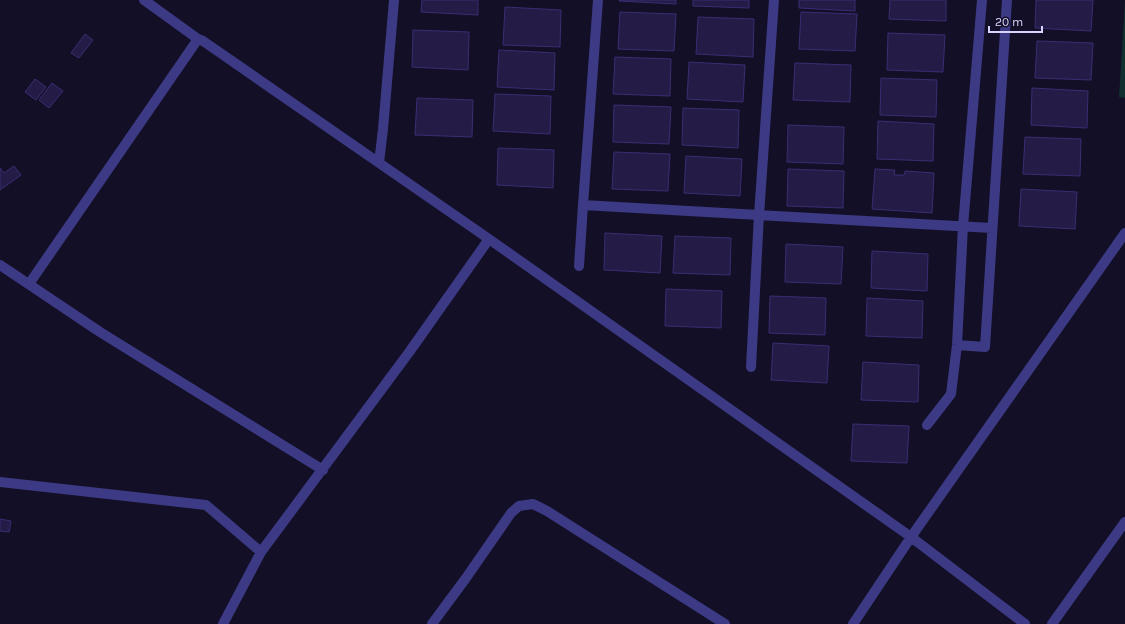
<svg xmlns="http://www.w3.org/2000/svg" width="1125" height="624" viewBox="0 0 1125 624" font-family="Karla,sans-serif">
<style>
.green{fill:#12302f}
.building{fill:#241b47;stroke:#3b2d73}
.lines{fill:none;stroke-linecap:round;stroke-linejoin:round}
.minor{stroke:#3d3a85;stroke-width:10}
</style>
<rect width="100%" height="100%" fill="#130f26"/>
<path class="green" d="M1125 0V98L1119 97Z"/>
<path class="building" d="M422 0H478V15L421 12Z
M620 0H676V4L619 1Z
M693 0H749V8L693 6Z
M799 0H855V11L799 8Z
M890 0H946V21L889 19Z
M1036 0H1093L1091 31 1035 28Z
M505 7 561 10 560 47 503 45Z
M620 12 676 14 674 51 618 49Z
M801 12 857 14 855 51 799 49Z
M698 17 754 19 753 57 696 54Z
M413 30 469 32 468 70 412 67Z
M888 33 945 35 943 72 887 70Z
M85 34 93 40 79 58 71 53Z
M1037 41 1093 43 1091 80 1035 78Z
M499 50 555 53 554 90 497 87Z
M615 57 671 59 670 96 613 94Z
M689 62 745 65 743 102 687 99Z
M795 63 851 65 850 102 793 100Z
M881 78 937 80 936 117 880 115Z
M35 79 46 87 36 100 25 92Z
M52 83 63 91 49 108 39 100Z
M1032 88 1088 91 1087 128 1031 125Z
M495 94 551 96 550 134 493 131Z
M417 98 473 100 472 137 415 135Z
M614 105 671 107 669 144 613 142Z
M683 108 739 110 738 148 682 145Z
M878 121 934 124 933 161 877 159Z
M788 125 844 127 843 164 787 162Z
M1025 137 1081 139 1080 176 1023 174Z
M498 148 554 150 553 188 497 185Z
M614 152 670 154 668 191 612 189Z
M686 156 742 159 740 196 684 193Z
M14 166 21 175 0 190V168L4 173Z
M788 169 844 171 843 208 787 206Z
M875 169 895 170 894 175H904L905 171 934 173 932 213 872 209Z
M1021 189 1077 192 1075 229 1019 226Z
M605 233 662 236 660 273 604 270Z
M675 236 731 238 730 275 673 273Z
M786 244 843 247 841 284 785 282Z
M872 251 928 254 927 291 871 288Z
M666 289 722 291 721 328 665 326Z
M770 296 826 298 825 335 769 333Z
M867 298 923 301 922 338 866 336Z
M773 343 829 346 827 383 771 380Z
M863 362 919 365 918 402 861 400Z
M853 424 909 426 907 463 851 461Z
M0 519 11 521 9 532 0 531Z"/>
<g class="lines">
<path class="minor" d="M144 0 198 39 203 41 489 239 911 537 1025 624
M598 0 583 205 759 215 774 0
M379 163 383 129 394 0
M0 265 100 332 323 470
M579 266 583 205
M29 284 198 39
M957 345 985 347 1007 0
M751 367 759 215 992 228
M927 425 951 394 957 345 963 226 982 0
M0 482 206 505 261 552
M223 624 261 552 410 351 489 239
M432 624 466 578 511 513 519 506 533 504 547 511 725 624
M853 624 911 537 1125 233
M1052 624 1125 522"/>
</g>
<path d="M989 26v6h53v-6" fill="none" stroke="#d9d4ff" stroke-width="2"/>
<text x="995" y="26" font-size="12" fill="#d9d4ff" stroke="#130f26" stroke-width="3" paint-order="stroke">20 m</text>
</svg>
